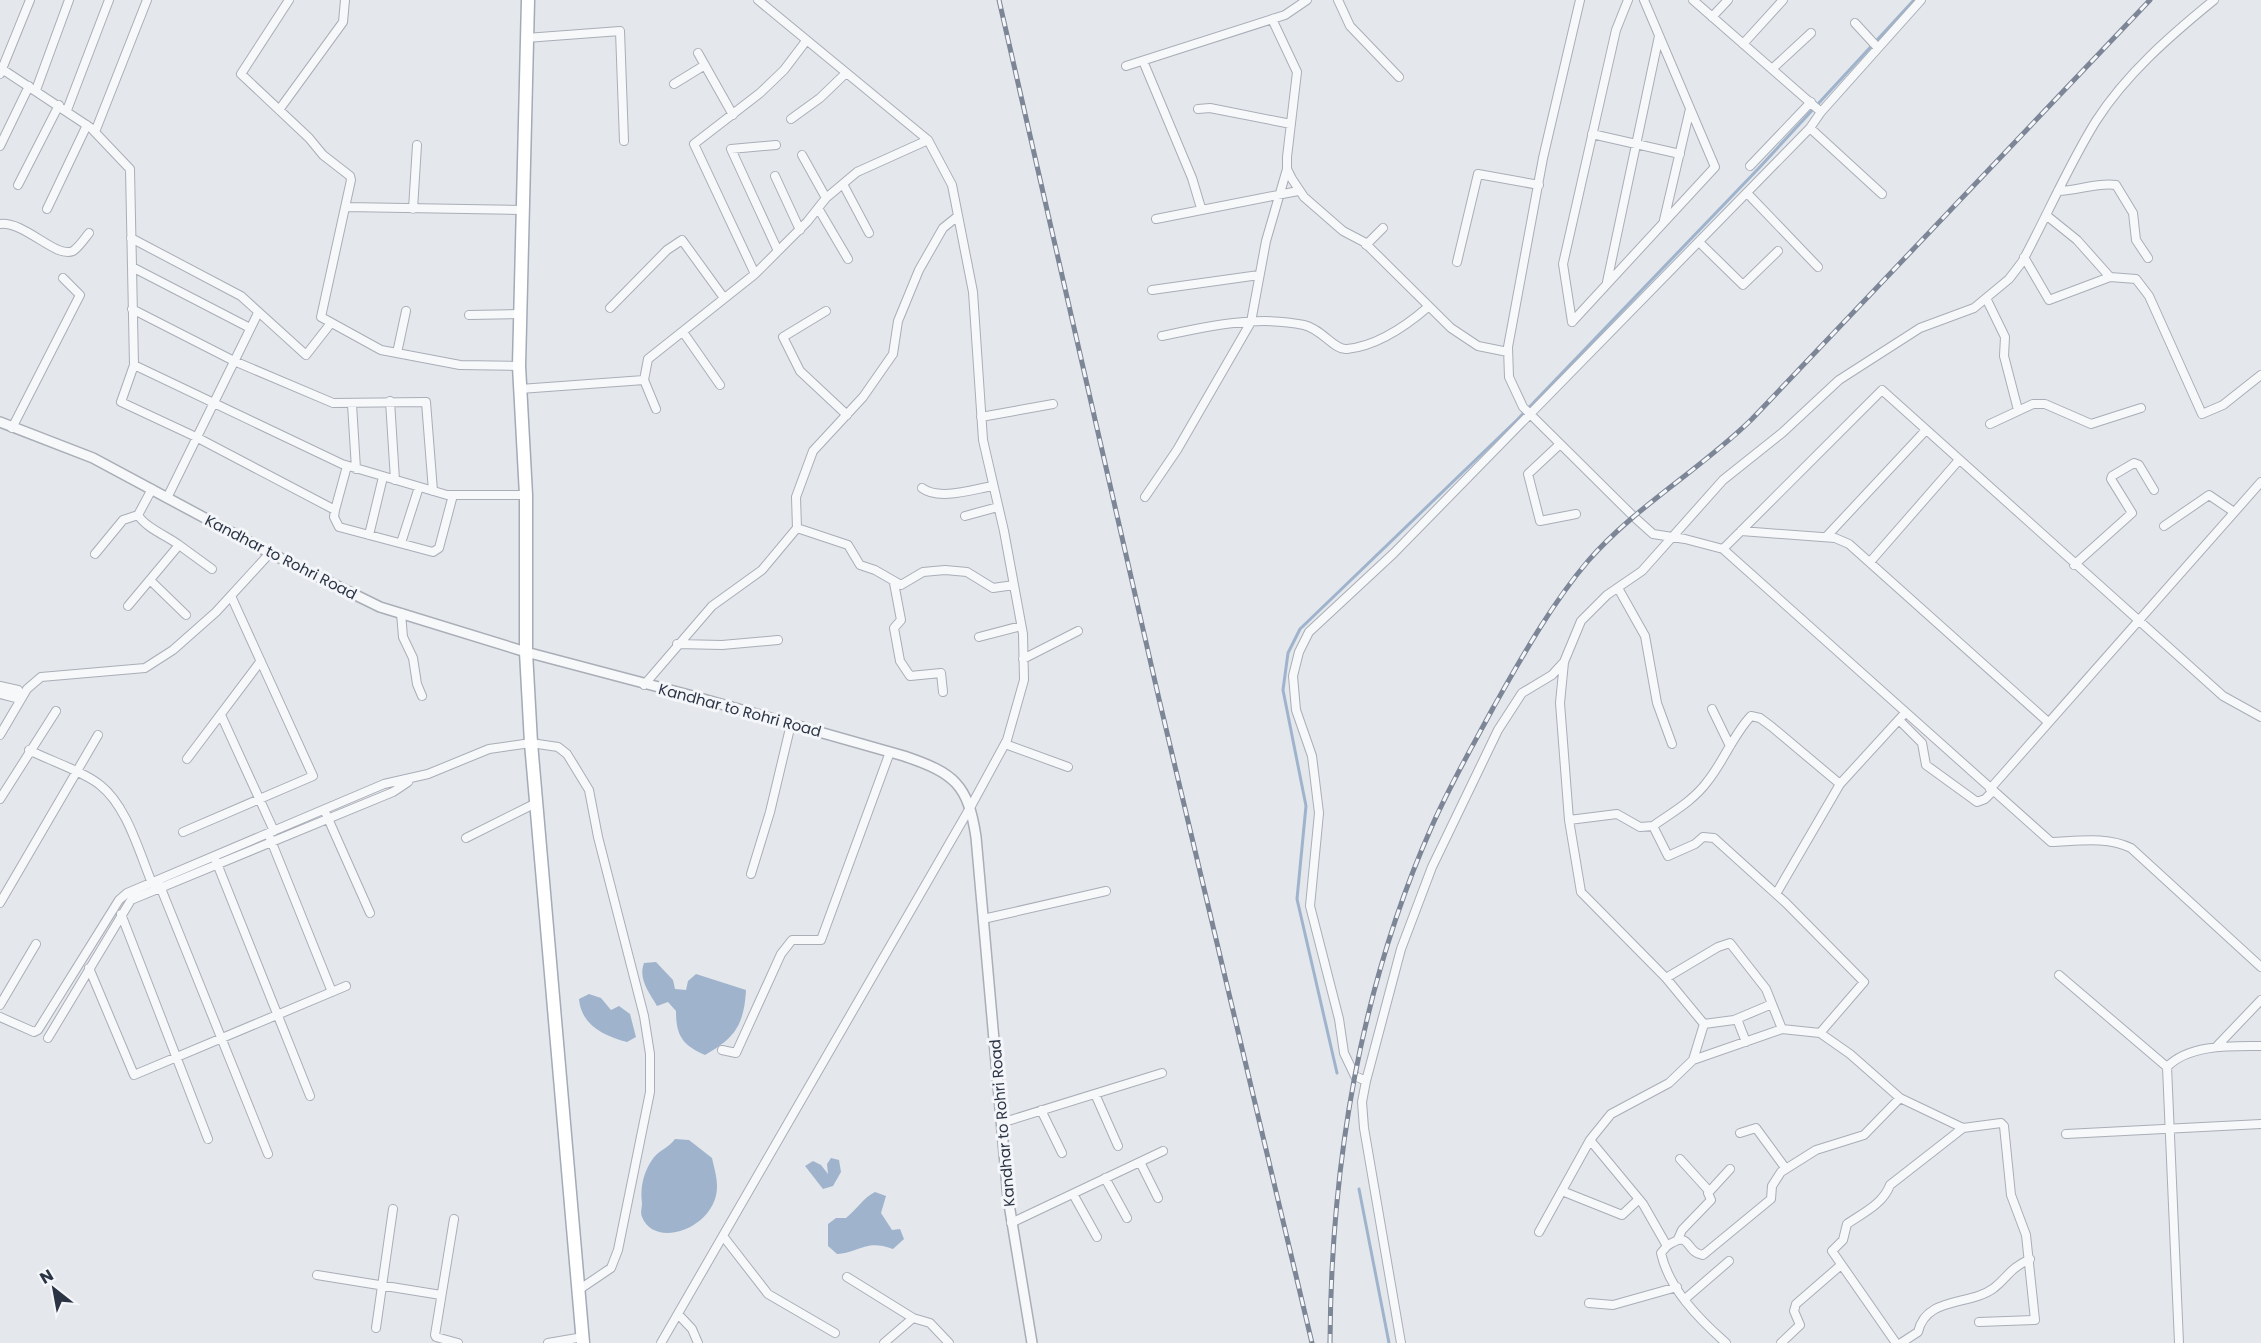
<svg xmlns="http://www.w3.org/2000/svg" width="2261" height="1343" viewBox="0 0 2261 1343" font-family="Poppins,sans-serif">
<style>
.water{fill:#9fb4cc}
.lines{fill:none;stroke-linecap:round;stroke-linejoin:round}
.stream{stroke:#9fb4cc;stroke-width:3}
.minor-casing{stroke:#a9aeb7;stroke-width:10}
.tertiary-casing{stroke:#a9aeb7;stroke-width:12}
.primary-casing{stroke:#a3abb8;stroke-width:15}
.minor{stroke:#f7f8fa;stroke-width:8}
.tertiary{stroke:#f7f8fa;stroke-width:9}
.primary{stroke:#fff;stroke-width:12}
.rail-casing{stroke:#7d8696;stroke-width:5}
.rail{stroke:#f4f6f9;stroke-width:3;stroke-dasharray:9;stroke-linecap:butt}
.labels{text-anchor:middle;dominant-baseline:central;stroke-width:6;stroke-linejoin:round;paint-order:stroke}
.street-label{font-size:15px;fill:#2b3445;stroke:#f4f6f9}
</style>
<rect width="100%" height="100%" fill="#e4e7ec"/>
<path class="water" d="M656 962 673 980 675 989 686 990 688 981 696 974 746 990C744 1025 735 1038 705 1055 682 1045 676 1035 676 1011L668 1002 657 1006C649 992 638 979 644 963Z
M589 994 601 998 611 1010 619 1006 630 1014 636 1037 627 1042C604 1036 581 1025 579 999Z
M675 1139 689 1140 712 1158C714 1167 717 1177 717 1186 718 1226 656 1251 642 1217 640 1213 642 1208 642 1203 640 1189 643 1173 652 1160 657 1151 669 1148 675 1139Z
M831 1158 839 1160 841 1172 833 1186 823 1189 805 1166 813 1161 821 1165 828 1174 827 1164Z
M875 1192 886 1196 881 1213 892 1230 900 1229 904 1239 893 1249C865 1239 862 1252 837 1254L828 1246V1224L836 1218H846C857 1209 863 1198 875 1192Z"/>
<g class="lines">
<path class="stream" d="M1337 1073 1297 899 1306 806 1283 690 1288 653 1300 629 1517 420 1758 169 1914 0
M1359 1189 1389 1343"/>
<defs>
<path id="minor" d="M289 0 241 74 309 138 323 155 350 176 351 180 321 317 381 350 460 365 519 366
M1338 0 1350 26 1399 77
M1580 0 1543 158 1508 347 1509 377 1523 407 1633 516 1653 534 1685 539 1723 549 2051 842C2078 841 2107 836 2131 848L2261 967
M1693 0 1821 112
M1712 17 1728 0
M1272 19 1297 72 1287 157V169L1292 179 1304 197 1343 231 1364 242 1451 328 1478 346 1508 352
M1855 23 1878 48
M526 38 620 31 624 141
M1743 44 1783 0
M698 53 733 115
M1143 61 1192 178 1201 208
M1126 66 1285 15 1307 0
M2 69 91 128 130 169 134 365 121 402 196 437 335 510
M1772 69 1811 33
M0 74 30 0
M674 84 705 65
M36 90 69 0
M1198 109 1210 108 1291 124
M67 110 109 0
M279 110 343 22 345 0
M791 119 820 98 846 73
M1810 128 1882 194
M95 132 147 0
M1592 134 1680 154
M776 145 731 149 778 251
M0 146 29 86
M802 155 826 198
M1750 166 1811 102
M775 176 800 230
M843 184 869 233
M18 185 59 105
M2058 191C2077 191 2098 182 2116 185L2133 213 2136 240 2148 258
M1747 193 1818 267
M346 207 521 210
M818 208 848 259
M47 209 87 125
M413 209 417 145
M2046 215 2077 240 2110 277
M1156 219 1298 191
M1664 220 1690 109
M0 224C25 221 56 259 73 251 79 247 85 238 89 233
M131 238 241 296 306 355 331 323
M1699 242 1743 285 1778 251
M1366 245 1383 228
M2024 257 2049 300 2110 277 2136 279 2149 296 2202 414 2223 405 2261 375
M1457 262 1478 174 1539 185
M132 267 250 328
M755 274 694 144 760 93 784 70 806 41
M1607 282 1659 36
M1152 290 1259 275
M1986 298 2005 337 2004 356 2018 410
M610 308 667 250 682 240 724 298
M132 309 234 361 333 403 426 402 433 491
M826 311 783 337 800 371 847 415
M469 315 520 314
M1572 322 1715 167 1644 0
M1572 322 1563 264 1616 30 1628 0
M683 332 720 385
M1162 336C1208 326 1258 315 1304 325 1322 329 1335 351 1347 349 1377 346 1406 326 1428 307
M397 353 406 311
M134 365 342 464 447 495H526
M520 389 644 380
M390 401 395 480
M352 404 356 469
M656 409 644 380 648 359 755 274 807 222 826 198 857 172 928 140
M981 417 1053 404
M1990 424 2033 404H2045L2091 424 2141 408
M12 428 80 295 63 278
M1559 445 1528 474 1540 521 1576 514
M347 466 335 510 334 517 339 527 433 552 439 548 453 495
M922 488C939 501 974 489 993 486
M1145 497 1177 450 1251 322 1266 241 1287 169
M167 498 258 313
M965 516 998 507
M2164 526 2209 495 2234 512
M797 528 848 545 860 565 875 570 901 585 923 572 945 570 967 572 993 588 1014 585
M1741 531 1835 538 1849 544 2048 722
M369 535 383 477
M1826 537 1926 430
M401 543 419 487
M179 545 212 569
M1723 549 1882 390 2223 696 2261 717
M95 554 123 520 138 515
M1870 562 1959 460
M2074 565 2132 513 2111 479 2112 476 2134 463 2139 465 2154 490
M151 581 186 615
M894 583 901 620 894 628 900 661 910 676 941 673 943 692
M1618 588 1645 636 1657 703 1672 744
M128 606 179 545C167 536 146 528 138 515L152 489
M401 613 403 637 413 658 417 684 422 696
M979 637 1021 626
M677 644 722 645 778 640
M1023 659 1078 631
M644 685 712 606 762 570 797 528 796 497 813 451 863 397 893 354 898 321 919 270 943 228 958 216
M0 686 18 690 16 698 0 694
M1712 709 1730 746
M221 715 274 831
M1899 720 1922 743 1926 765 1977 802 1985 799 1993 791
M0 735 27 689 41 677 145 668 173 650 216 612 270 553
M1005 744 1068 767
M29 750C48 760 85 772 100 785 127 806 139 852 152 883
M187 759 260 662
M1990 789 2261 482
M0 799 56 711
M326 814 370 913
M1569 820 1617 814 1640 827 1653 826 1668 856 1695 844 1703 837 1714 838 1786 903 1864 982 1820 1033
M1653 826C1671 813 1693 801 1707 782 1724 761 1733 735 1751 716L1760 718 1772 727 1840 784
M183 832 313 776 231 596
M270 838 332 992
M466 838 536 803
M216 861 310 1096
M751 874 770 812 791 724
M160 886 268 1154
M1776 894 1840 784 1905 713
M0 903 98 735
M121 914 208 1139
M983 919 1106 891
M89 968 134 1075 346 986
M2059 975 2167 1067
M1666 978 1718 947 1730 943 1766 989 1782 1029
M0 1005 36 944
M0 1017 34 1032 38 1030 119 900 127 893 384 784 428 774 489 749 531 743 558 747 567 754 589 790 598 837 644 1016 650 1054V1092L618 1250 611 1268 580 1289
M1737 1019 1746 1042
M1704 1024 1734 1020 1772 1004
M48 1038 131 900 393 792 408 782
M2217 1046 2261 1000
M722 1050 736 1053 781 954 792 940H821L890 752
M1693 1060 1782 1029 1820 1033 1850 1054 1900 1098 1963 1128 2001 1123 2004 1126 2011 1195 2026 1235 2035 1320 1979 1322
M1366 1081 1401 949 1432 867 1498 730 1522 693 1552 675 1564 662
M1095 1094 1118 1146
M1041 1110 1062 1153
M1001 1123 1162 1073
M1740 1133 1756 1128 1786 1169
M2066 1134 2261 1124
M1590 1140 1643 1204 1667 1246 1661 1253C1669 1289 1699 1319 1726 1343
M1680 1159 1709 1191
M1140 1162 1158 1198
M1105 1178 1127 1218
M1562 1191 1622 1215 1639 1199
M1073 1194 1097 1237
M454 1219 435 1335 436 1337 458 1343
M1011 1223 1163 1151
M1539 1232 1590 1140 1611 1114 1669 1083 1693 1060 1704 1024 1666 978 1581 892 1569 820 1560 703 1564 662 1581 621 1607 595 1642 571 1723 480 1782 433 1839 380 1920 328 1974 308 2009 279 2022 262C2047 216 2068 166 2096 121 2126 74 2171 35 2214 0
M723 1236 768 1294 835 1333
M1678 1239 1682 1230 1711 1200 1708 1193 1730 1169
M1667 1246C1692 1229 1684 1252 1703 1255L1771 1199 1772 1186 1781 1172 1816 1150 1864 1135 1900 1098
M317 1275 441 1295
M847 1277 913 1318
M1685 1299 1729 1261
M1589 1303 1613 1305 1677 1287
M678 1314 692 1329 698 1343
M376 1328 393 1209
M548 1343 583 1337
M661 1343 971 806 1007 740 1024 680 1023 634 1004 531 983 440 973 292 952 185 928 140 758 0
M884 1343 913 1318 930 1323 949 1343
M1401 1343 1364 1128 1362 1102 1366 1081 1355 1076 1344 1053 1339 1019 1310 906 1319 813 1312 756 1296 710 1293 676 1299 652 1309 632 1394 553 1810 128 1821 112 1921 0
M1781 1343 1800 1325 1794 1311 1796 1304 1841 1265
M1896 1343 1832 1251 1843 1240 1847 1224C1863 1213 1883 1204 1890 1185L1963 1128
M1901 1343 1918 1332C1926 1296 1970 1306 1994 1288 2009 1276 2009 1269 2030 1259
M2179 1343 2167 1067C2189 1044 2232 1046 2261 1046"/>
<path id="tertiary" d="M0 422 93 458 270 553 380 607 526 652 689 695 904 756C954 773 968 784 976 837L1008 1198 1032 1343"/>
<path id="primary" d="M528 0 519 366 526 495V652L531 743 583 1343"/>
</defs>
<use href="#minor" class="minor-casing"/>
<use href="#tertiary" class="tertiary-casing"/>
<use href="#primary" class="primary-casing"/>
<use href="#minor" class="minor"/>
<use href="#tertiary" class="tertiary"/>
<use href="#primary" class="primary"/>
<defs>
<path id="rail" d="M999 0 1159 699 1312 1343
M1330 1343C1331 1166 1360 988 1432 826 1450 785 1472 747 1493 708 1522 657 1550 606 1588 561 1636 506 1700 470 1752 419L2150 0"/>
</defs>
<use href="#rail" class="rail-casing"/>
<use href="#rail" class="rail"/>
</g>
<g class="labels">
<g class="street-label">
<text transform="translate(281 557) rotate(27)">Kandhar to Rohri Road</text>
<text transform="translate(740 710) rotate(15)">Kandhar to Rohri Road</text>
<text transform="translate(1002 1123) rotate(-95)">Kandhar to Rohri Road</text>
</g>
</g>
<g transform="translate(54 1289) rotate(329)" stroke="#f4f6f9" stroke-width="4.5" paint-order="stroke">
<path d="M0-4.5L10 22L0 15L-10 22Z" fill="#2b3445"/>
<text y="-9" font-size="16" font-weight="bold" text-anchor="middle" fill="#2b3445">N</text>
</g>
</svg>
